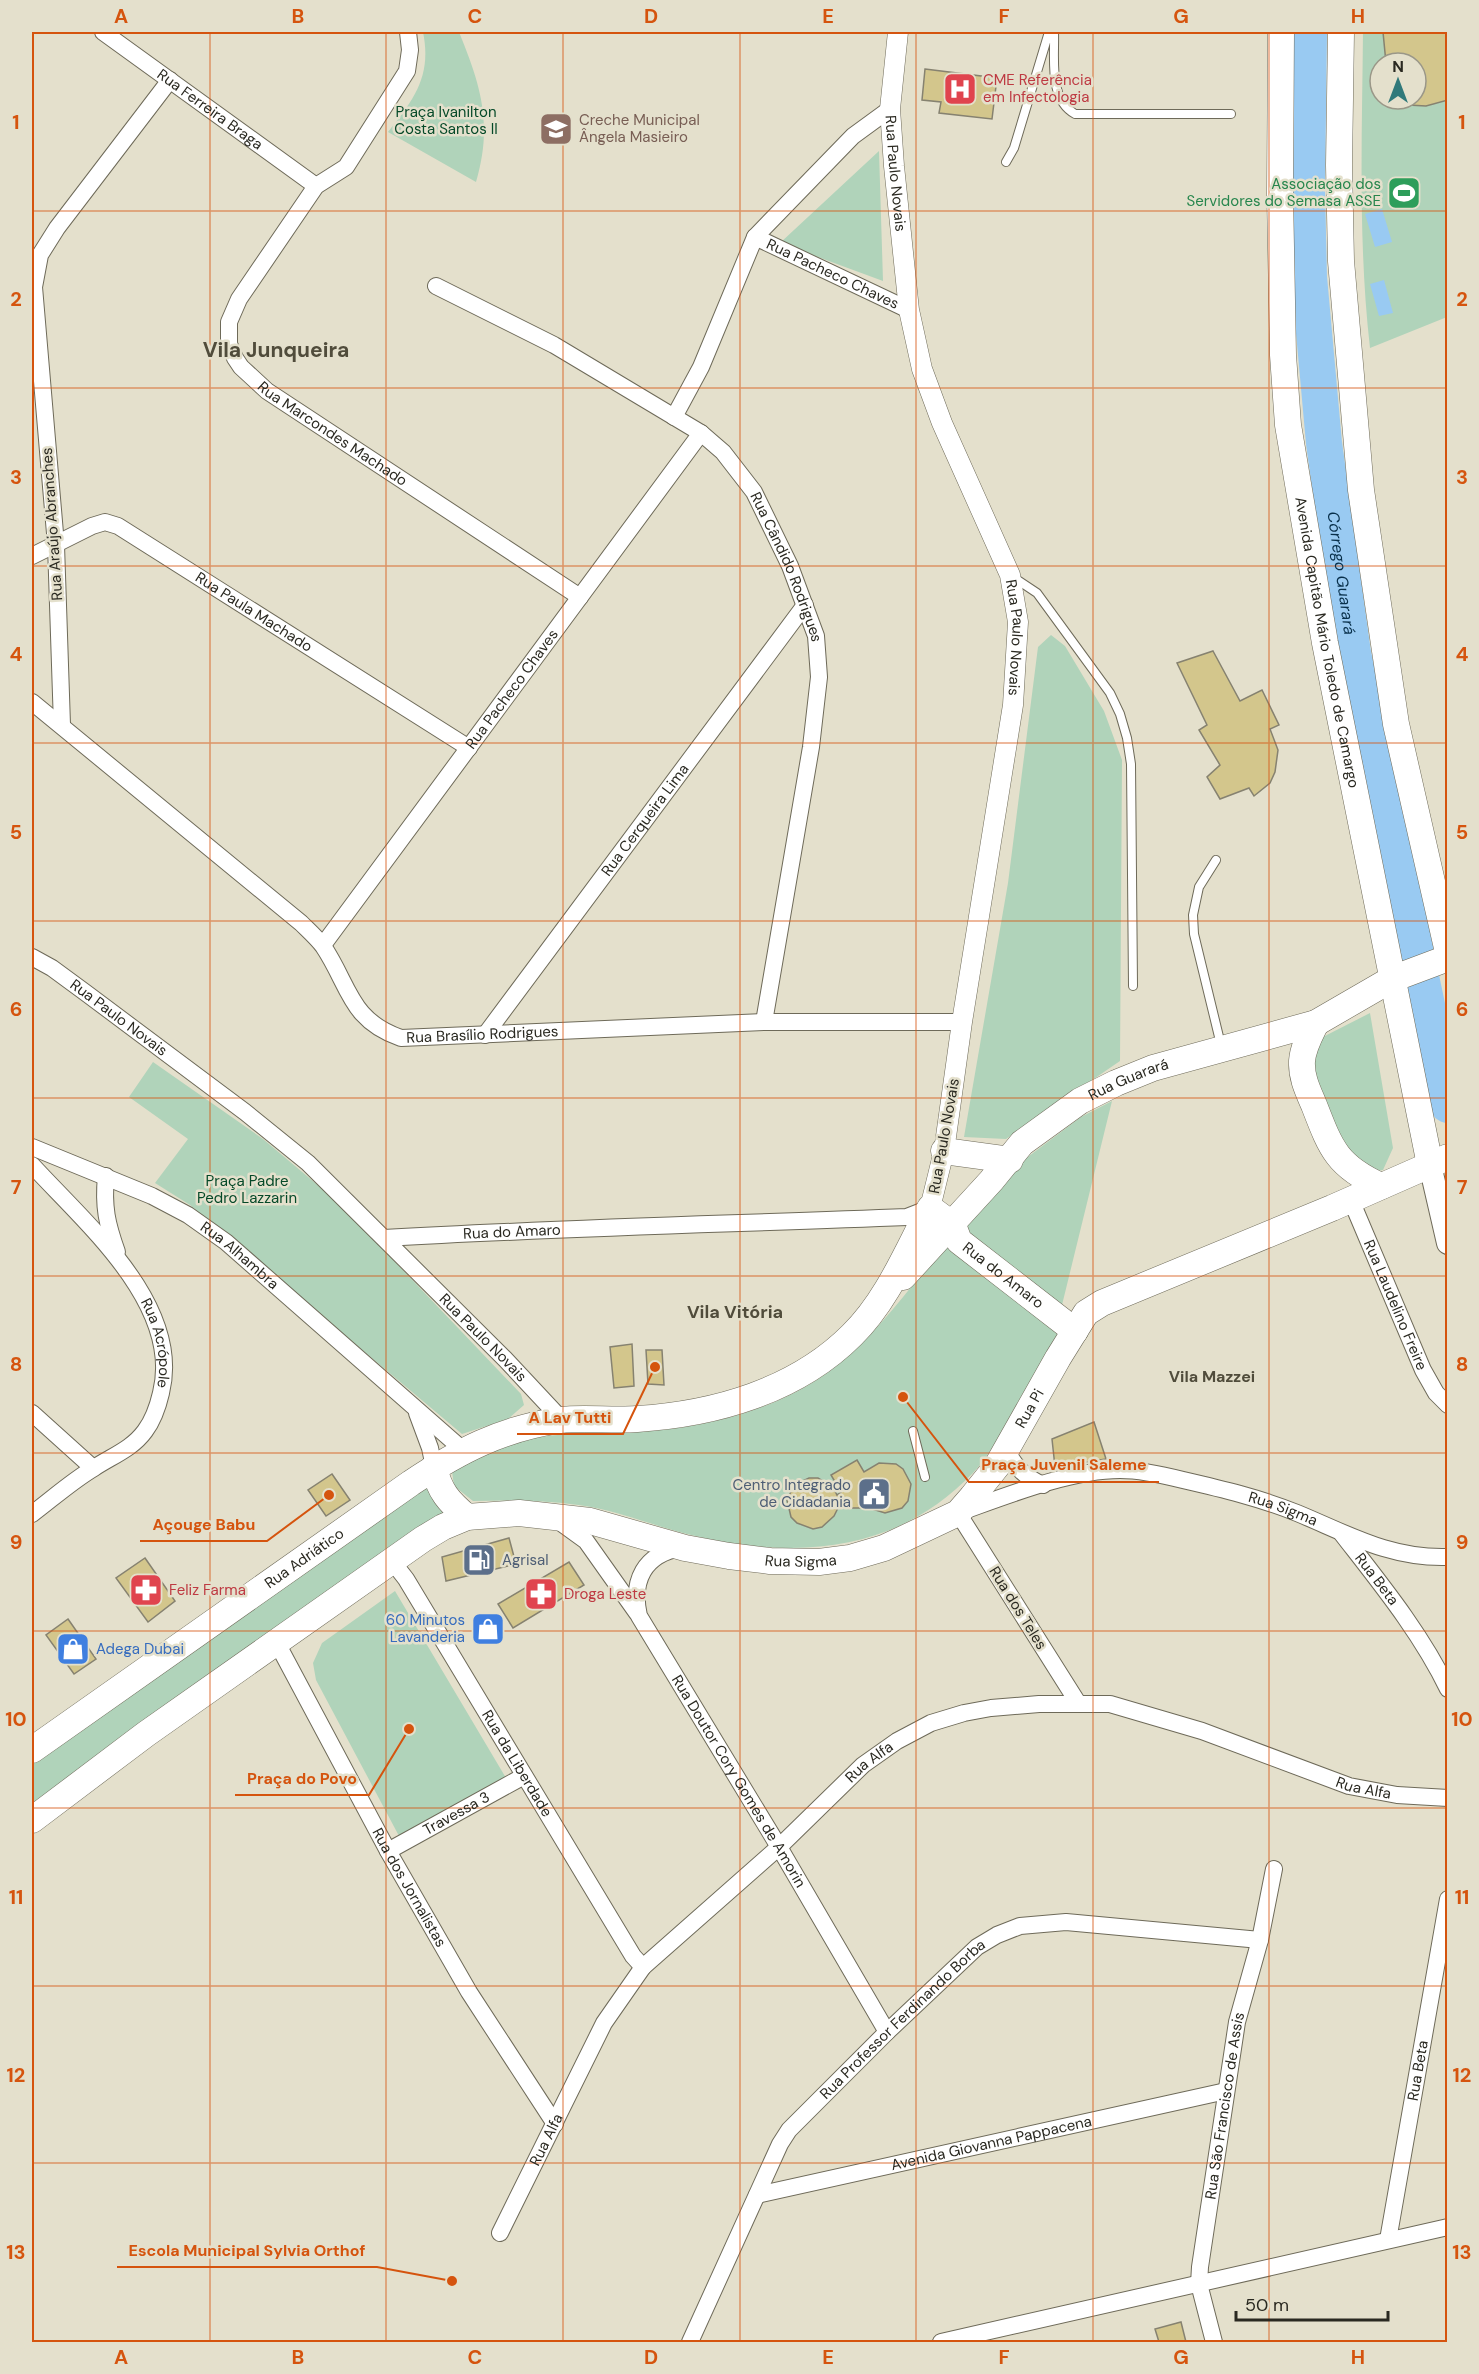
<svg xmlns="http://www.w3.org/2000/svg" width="1479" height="2374" viewBox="0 0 1479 2374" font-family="'DM Sans',sans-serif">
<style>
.green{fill:#b0d3ba;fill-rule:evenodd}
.water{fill:#99caf2}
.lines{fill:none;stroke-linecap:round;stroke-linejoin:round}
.river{stroke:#99caf2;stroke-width:36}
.building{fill:#d3c68c;stroke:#868270;stroke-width:1.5}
.service-casing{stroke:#6e6a59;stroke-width:10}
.minor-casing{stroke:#6e6a59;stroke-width:18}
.tertiary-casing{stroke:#6e6a59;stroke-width:21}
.secondary-casing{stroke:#6e6a59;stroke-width:24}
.primary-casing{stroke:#6e6a59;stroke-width:27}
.service{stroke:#fff;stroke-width:8}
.minor{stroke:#fff;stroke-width:16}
.tertiary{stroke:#fff;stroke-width:20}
.secondary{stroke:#fff;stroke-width:22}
.primary{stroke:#fff;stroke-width:26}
.grid{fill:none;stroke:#d5540e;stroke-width:1.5;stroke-opacity:0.55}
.labels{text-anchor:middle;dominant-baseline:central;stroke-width:5;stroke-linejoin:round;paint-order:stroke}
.health-label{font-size:15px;fill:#be3a42;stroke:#e4e0cc;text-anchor:start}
.street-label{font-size:15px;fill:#2a2921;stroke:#e4e0cc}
.park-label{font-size:15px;fill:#054928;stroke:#e4e0cc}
.education-label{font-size:15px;fill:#785e54;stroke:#e4e0cc;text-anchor:start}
.leisure-label{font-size:15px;fill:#27864d;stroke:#e4e0cc;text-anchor:end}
.service-label{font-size:15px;fill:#4e5e75;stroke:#e4e0cc;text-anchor:end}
.shop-label{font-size:15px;fill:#366cbe;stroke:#e4e0cc;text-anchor:end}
.water-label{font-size:16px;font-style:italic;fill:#082f4a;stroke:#e4e0cc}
.neighbourhood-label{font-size:16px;font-weight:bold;fill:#504c3b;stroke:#e4e0cc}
.quarter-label{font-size:18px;font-weight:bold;fill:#504c3b;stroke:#e4e0cc}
.district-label{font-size:21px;font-weight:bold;fill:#504c3b;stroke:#e4e0cc}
.leader{fill:none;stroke:#d5540e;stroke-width:2}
.callout-dot{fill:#d5540e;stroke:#e4e0cc;stroke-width:2}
.callout-label{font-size:16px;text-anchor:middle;font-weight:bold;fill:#d5540e;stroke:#e4e0cc;stroke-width:5;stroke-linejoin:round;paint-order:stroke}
.neatline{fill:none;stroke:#d5540e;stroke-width:2}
.grid-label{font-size:20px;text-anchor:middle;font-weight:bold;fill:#d5540e}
</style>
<rect width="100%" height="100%" fill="#e4e0cc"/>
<path class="green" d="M423 32H459C481 86 493 124 476 182L388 132C414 99 432 76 423 32Z
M1363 32H1448L1447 317 1370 348C1358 243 1362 138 1363 32ZM1380 63H1416V99H1380Z
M879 151 883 281 780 243Z
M1051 635 1065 646 1104 711 1122 760 1120 1061 1006 1139 964 1137 1008 883 1038 647Z
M1370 1013 1393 1148 1383 1170 1369 1172 1342 1158 1306 1061 1317 1040Z
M153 1062 263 1139 339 1203 521 1394 524 1405 508 1419 462 1434 190 1205 155 1183 188 1139 129 1097Z
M1112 1101 1062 1305 960 1226 1021 1162 1081 1117Z
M945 1245 1058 1333C1042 1361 1026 1388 1010 1416 999 1436 989 1456 973 1473 894 1555 792 1560 687 1534 655 1526 623 1513 591 1507 551 1500 513 1500 473 1501L454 1486 452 1471 457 1462C484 1454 512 1441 540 1437 571 1432 603 1434 635 1432 704 1429 780 1410 835 1367 878 1333 910 1287 945 1245Z
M426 1486 446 1515 32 1807V1762Z
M395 1591 506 1778 399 1836 316 1680 313 1663 322 1643Z"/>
<path class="water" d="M1382 209 1392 242 1375 247 1365 214Z
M1384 280 1393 313 1379 316 1370 284Z"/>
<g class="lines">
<path class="river" id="s1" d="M1309 32 1307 189 1309 277 1324 443 1353 653 1448 1105"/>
</g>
<path class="building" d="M1383 32H1448V100L1426 106 1390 104 1389 99H1416V63H1386Z
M925 69 997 78 992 119 939 113 941 102 922 100Z
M1213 651 1240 701 1262 690 1279 725 1270 729 1278 750 1275 772 1270 783 1254 796 1249 788 1220 799 1207 777 1220 765 1199 730 1207 725 1177 663Z
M632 1344 634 1386 614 1388 610 1347Z
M646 1350H662L664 1385 648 1384Z
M1094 1422 1106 1459 1055 1467 1052 1439Z
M857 1460 864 1472 879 1463 896 1464 903 1469 911 1484 908 1501 902 1508 885 1513 869 1508H838L834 1516 822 1527 813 1529 797 1523 791 1517 787 1500 794 1485 809 1478H818L833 1487 837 1495 841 1492 831 1475Z
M332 1474 350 1500 326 1516 308 1490Z
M509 1538 516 1564 446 1581 442 1557Z
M145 1558 175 1601 148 1622 116 1578Z
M569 1562 584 1585 513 1628 498 1604Z
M68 1619 96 1659 74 1674 46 1635Z
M1181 2322 1186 2342H1159L1155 2329Z"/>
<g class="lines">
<defs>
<path id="service" d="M1054 32C1055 59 1048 99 1075 114H1231
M1006 162 1014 148 1049 32
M1013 577 1037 593 1110 693 1120 714 1127 738 1131 764 1133 986
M1216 860 1199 887 1193 915 1194 934 1221 1045
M913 1431 925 1477"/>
<g id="minor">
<path id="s2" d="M103 32 316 186"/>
<path id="s3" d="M408 32 410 50 407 71 346 167 316 186 239 299 229 322V344L235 358 241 367 267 391 580 597"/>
<path id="s4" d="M755 237 909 310"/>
<path id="s5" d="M436 286 554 345 701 433 723 452 754 492 790 566 816 636 819 677 811 747 764 1022"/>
<path d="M674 417 701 367 755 237 853 136 890 109"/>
<path id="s6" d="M32 556 92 526 105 522 118 526 469 748"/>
<path id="s7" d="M32 702 301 923C308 930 317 938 323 946 350 986 349 1020 401 1038L764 1022H962"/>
<path d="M62 725 56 545 34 287 40 255 57 228 170 80"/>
<path id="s8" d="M323 945 701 433"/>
<path id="s9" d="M32 957 52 968 86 993 245 1112 308 1163 505 1359 562 1420"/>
<path id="s10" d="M485 1035 805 605"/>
<path id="s11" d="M32 1147 152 1196 188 1215 226 1242 463 1450"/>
<path id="s12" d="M32 1165C85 1223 183 1305 161 1393 158 1406 154 1419 145 1431 132 1449 112 1456 94 1468 72 1481 52 1499 32 1514"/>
<path d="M106 1176C103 1207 107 1224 117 1252"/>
<path id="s13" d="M1351 1200 1423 1370 1436 1393 1448 1405"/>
<path id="s14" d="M384 1238C558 1228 733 1224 907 1217L930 1208"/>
<path d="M32 1413 93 1468"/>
<path d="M417 1413 430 1448 434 1467"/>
<path d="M1006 1450C1016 1468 1025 1477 1043 1485"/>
<path d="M557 1520 586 1541 637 1613"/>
<path id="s15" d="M1342 1534C1380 1583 1421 1633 1448 1689"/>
<path id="s16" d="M681 1548C644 1554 631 1581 639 1616L779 1847 887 2032"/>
<path id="s17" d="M392 1561 406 1579 633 1956 643 1967"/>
<path id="s18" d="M277 1643 388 1851 469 1992 555 2124"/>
<path id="s19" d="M1078 1703 958 1513C1006 1496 1070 1470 1120 1470 1141 1470 1163 1475 1183 1480 1222 1489 1260 1498 1297 1513 1348 1534 1390 1559 1448 1557"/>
<path id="s20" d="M388 1851 524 1776"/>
<path id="s21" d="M757 2195 1226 2091"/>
<path id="s22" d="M500 2233 604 2023 643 1967 779 1847 863 1765 897 1741 931 1723 964 1713 991 1708 1039 1704H1110L1202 1731 1349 1786 1397 1795 1448 1798"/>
<path id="s23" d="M1388 2240 1448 1899"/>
<path id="s24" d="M690 2342 780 2144 789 2130 887 2032 977 1947 997 1935 1020 1926 1066 1922 1260 1940"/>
<path d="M941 2342 1448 2227"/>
<path id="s25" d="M1214 2342 1199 2284 1200 2267 1237 2022 1260 1940 1274 1869"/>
</g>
<g id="tertiary">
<path id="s26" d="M898 32 890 109 894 166 909 310 922 369 942 423 1010 575 1018 622 1013 705 962 1022 944 1151 930 1208"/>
</g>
<path id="secondary" d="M1430 1165 1448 1243"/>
<g id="primary">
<path id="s27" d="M1281 32 1280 194 1283 355 1288 425 1325 643 1430 1165"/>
<path d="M1341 32 1339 165 1341 261 1361 490 1396 724 1448 952"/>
<path d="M1316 1023C1310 1035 1303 1047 1302 1061 1301 1077 1308 1091 1314 1105 1331 1149 1337 1166 1381 1186"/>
<path d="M944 1151 1010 1160"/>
<path id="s28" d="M903 1277 991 1181 1022 1143 1080 1101 1116 1083 1153 1068 1316 1023 1392 979 1448 958"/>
<path d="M434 1467C439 1491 449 1502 467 1517"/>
<path id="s29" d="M32 1750 411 1483C459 1451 501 1429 560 1420 585 1417 612 1421 637 1419 715 1414 796 1391 852 1335 887 1301 907 1251 930 1208L953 1225 959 1241 1075 1331"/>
<path id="s30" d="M32 1820 146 1734 423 1539 443 1527 467 1517 519 1513 590 1521 685 1548 729 1556 770 1561 819 1562 850 1558 884 1548 958 1513 972 1497 997 1466 1058 1358 1086 1313 1102 1303 1332 1208 1448 1157"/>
</g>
</defs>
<use href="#service" class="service-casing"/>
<use href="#minor" class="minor-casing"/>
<use href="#tertiary" class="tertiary-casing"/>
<use href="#secondary" class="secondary-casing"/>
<use href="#primary" class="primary-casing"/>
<use href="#service" class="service"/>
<use href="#minor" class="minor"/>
<use href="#tertiary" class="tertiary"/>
<use href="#secondary" class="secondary"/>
<use href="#primary" class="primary"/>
</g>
<path class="grid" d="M210 32V2342M386 32V2342M563 32V2342M740 32V2342M916 32V2342M1093 32V2342M1269 32V2342M32 211H1448M32 388H1448M32 566H1448M32 743H1448M32 921H1448M32 1098H1448M32 1276H1448M32 1453H1448M32 1631H1448M32 1808H1448M32 1986H1448M32 2163H1448"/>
<defs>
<symbol id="hospital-square" viewBox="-11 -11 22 22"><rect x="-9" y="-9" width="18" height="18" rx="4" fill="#e0444e" stroke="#e4e0cc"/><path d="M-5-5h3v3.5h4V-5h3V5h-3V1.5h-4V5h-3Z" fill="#fff"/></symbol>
<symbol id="school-square" viewBox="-11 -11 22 22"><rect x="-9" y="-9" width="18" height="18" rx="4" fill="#8d6e63" stroke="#e4e0cc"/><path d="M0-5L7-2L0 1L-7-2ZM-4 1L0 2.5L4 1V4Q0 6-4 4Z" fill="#fff"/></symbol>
<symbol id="stadium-square" viewBox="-11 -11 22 22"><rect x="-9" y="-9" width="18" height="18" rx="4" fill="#2e9e5b" stroke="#e4e0cc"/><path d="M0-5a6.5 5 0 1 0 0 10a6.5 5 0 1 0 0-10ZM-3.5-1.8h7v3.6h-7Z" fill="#fff"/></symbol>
<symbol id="civic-square" viewBox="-11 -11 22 22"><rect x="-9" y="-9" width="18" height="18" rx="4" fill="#5c6f8a" stroke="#e4e0cc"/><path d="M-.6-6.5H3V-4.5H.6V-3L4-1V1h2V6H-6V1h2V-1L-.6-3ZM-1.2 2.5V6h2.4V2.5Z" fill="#fff"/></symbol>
<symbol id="fuel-square" viewBox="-11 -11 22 22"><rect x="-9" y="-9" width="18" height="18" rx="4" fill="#5c6f8a" stroke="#e4e0cc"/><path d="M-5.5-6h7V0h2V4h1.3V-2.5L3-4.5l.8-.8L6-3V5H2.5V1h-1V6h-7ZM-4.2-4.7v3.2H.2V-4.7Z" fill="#fff"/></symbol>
<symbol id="pharmacy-square" viewBox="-11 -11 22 22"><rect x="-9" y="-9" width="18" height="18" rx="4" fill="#e0444e" stroke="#e4e0cc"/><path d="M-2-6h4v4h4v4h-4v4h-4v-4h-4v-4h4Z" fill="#fff"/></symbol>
<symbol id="shop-square" viewBox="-11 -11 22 22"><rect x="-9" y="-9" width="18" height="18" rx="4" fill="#3f7fe0" stroke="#e4e0cc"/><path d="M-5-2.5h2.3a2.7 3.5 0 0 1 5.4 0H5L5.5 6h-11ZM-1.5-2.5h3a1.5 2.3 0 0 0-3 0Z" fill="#fff"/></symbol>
</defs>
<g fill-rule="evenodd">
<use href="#hospital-square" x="941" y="70" width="38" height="38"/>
<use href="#school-square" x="537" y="110" width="38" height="38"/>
<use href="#stadium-square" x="1385" y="174" width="38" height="38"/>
<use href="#civic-square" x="855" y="1475" width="38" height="38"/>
<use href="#fuel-square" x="460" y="1541" width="38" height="38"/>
<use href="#pharmacy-square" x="127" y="1571" width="38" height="38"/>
<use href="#pharmacy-square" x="522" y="1575" width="38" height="38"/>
<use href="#shop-square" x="469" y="1610" width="38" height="38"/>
<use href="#shop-square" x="54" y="1630" width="38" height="38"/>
</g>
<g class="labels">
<g class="health-label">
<text x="983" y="80">CME Referência<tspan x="983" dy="17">em Infectologia</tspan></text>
<text x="169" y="1590">Feliz Farma</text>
<text x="564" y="1594">Droga Leste</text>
</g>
<g class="street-label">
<text stroke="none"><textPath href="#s2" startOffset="132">Rua Ferreira Braga</textPath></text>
<text stroke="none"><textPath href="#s26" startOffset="142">Rua Paulo Novais</textPath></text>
<text stroke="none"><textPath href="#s4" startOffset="86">Rua Pacheco Chaves</textPath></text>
<text stroke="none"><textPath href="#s3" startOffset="512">Rua Marcondes Machado</textPath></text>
<text transform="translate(52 524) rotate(-94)">Rua Araújo Abranches</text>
<text stroke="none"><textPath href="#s5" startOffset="465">Rua Cândido Rodrigues</textPath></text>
<text stroke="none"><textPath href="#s6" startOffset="255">Rua Paula Machado</textPath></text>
<text stroke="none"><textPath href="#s26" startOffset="627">Rua Paulo Novais</textPath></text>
<text stroke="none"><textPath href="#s27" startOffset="614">Avenida Capitão Mário Toledo de Camargo</textPath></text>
<text stroke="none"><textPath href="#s8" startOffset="318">Rua Pacheco Chaves</textPath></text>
<text stroke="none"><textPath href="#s10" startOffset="268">Rua Cerqueira Lima</textPath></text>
<text stroke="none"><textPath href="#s9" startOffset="106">Rua Paulo Novais</textPath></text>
<text stroke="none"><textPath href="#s7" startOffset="586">Rua Brasílio Rodrigues</textPath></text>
<text stroke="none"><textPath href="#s28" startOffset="304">Rua Guarará</textPath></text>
<text transform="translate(944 1136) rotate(-80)">Rua Paulo Novais</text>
<text stroke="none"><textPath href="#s14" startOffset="128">Rua do Amaro</textPath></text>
<text stroke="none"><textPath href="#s11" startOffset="236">Rua Alhambra</textPath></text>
<text stroke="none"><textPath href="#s29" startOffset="1191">Rua do Amaro</textPath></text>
<text stroke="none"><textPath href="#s13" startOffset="114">Rua Laudelino Freire</textPath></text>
<text stroke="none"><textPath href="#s9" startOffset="592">Rua Paulo Novais</textPath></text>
<text stroke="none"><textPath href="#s12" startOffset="222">Rua Acrópole</textPath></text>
<text stroke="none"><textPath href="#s30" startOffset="1164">Rua Pi</textPath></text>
<text stroke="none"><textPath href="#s19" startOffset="561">Rua Sigma</textPath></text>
<text stroke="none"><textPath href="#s29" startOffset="333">Rua Adriático</textPath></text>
<text stroke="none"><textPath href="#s30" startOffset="870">Rua Sigma</textPath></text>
<text stroke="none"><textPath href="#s15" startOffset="57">Rua Beta</textPath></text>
<text transform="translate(1018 1608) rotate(58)">Rua dos Teles</text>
<text stroke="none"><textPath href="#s22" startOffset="608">Rua Alfa</textPath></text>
<text stroke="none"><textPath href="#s17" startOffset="238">Rua da Liberdade</textPath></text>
<text stroke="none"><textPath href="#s16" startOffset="285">Rua Doutor Cory Gomes de Amorin</textPath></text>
<text stroke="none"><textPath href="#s22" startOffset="1130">Rua Alfa</textPath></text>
<text stroke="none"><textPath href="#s20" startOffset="78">Travessa 3</textPath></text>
<text stroke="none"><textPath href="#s18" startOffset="278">Rua dos Jornalistas</textPath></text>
<text stroke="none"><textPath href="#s24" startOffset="393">Rua Professor Ferdinando Borba</textPath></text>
<text stroke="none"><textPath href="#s23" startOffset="172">Rua Beta</textPath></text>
<text stroke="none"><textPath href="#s25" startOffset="240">Rua São Francisco de Assis</textPath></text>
<text stroke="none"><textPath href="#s22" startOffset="104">Rua Alfa</textPath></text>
<text stroke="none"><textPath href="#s21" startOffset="240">Avenida Giovanna Pappacena</textPath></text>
</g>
<g class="park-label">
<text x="446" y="112">Praça Ivanilton<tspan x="446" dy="17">Costa Santos II</tspan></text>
<text x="247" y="1181">Praça Padre<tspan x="247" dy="17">Pedro Lazzarin</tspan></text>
</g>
<g class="education-label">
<text x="579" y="120">Creche Municipal<tspan x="579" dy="17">Ângela Masieiro</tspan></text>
</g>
<g class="leisure-label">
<text x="1381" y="184">Associação dos<tspan x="1381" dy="17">Servidores do Semasa ASSE</tspan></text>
</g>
<g class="service-label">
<text x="851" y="1485">Centro Integrado<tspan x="851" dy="17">de Cidadania</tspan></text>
<text x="502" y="1560" text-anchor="start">Agrisal</text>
</g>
<g class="shop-label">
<text x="465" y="1620">60 Minutos<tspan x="465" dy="17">Lavanderia</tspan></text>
<text x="96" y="1649" text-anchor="start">Adega Dubai</text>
</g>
<g class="water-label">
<text stroke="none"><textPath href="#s1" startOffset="543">Córrego Guarará</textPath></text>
</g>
<g class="neighbourhood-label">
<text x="1212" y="1376">Vila Mazzei</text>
</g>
<g class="quarter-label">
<text x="735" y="1312">Vila Vitória</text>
</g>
<g class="district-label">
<text x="276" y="350">Vila Junqueira</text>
</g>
</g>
<path class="leader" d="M655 1367L623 1434H517M903 1397L969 1482H1159M329 1495L267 1541H140M409 1729L369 1795H235M452 2281L377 2267H117"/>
<g class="callout-dot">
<circle cx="655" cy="1367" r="6"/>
<circle cx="903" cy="1397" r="6"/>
<circle cx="329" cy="1495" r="6"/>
<circle cx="409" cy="1729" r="6"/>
<circle cx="452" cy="2281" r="6"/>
</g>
<g class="callout-label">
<text x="570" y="1423">A Lav Tutti</text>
<text x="1064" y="1470">Praça Juvenil Saleme</text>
<text x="204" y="1530">Açouge Babu</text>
<text x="302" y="1784">Praça do Povo</text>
<text x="247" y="2256">Escola Municipal Sylvia Orthof</text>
</g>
<rect width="1479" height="2374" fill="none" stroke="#e4e0cc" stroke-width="66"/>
<g transform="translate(1398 81)"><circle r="28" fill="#e4e0cc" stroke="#9a9788" stroke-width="1.5"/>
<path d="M0-4.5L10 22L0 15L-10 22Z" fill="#30797a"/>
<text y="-9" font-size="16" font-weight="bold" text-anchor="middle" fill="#2a2921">N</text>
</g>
<path d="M1236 2311v9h152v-9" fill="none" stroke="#2a2921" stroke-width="3"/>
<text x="1245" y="2311" font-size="18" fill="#2a2921" stroke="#e4e0cc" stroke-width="4.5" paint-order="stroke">50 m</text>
<rect x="33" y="33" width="1413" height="2308" class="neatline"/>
<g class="grid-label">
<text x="121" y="23">A</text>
<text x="298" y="23">B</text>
<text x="475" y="23">C</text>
<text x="651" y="23">D</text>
<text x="828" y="23">E</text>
<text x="1004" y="23">F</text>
<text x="1181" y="23">G</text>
<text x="1358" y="23">H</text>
<text x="16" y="129">1</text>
<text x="1462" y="129">1</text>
<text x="16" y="306">2</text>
<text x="1462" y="306">2</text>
<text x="16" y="484">3</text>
<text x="1462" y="484">3</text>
<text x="16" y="661">4</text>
<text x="1462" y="661">4</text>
<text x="16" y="839">5</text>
<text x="1462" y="839">5</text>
<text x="16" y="1016">6</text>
<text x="1462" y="1016">6</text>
<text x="16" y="1194">7</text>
<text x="1462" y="1194">7</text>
<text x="16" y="1371">8</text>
<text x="1462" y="1371">8</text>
<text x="16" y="1549">9</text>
<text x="1462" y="1549">9</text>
<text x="16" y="1726">10</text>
<text x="1462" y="1726">10</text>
<text x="16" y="1904">11</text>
<text x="1462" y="1904">11</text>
<text x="16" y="2082">12</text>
<text x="1462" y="2082">12</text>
<text x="16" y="2259">13</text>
<text x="1462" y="2259">13</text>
<text x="121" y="2364">A</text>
<text x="298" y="2364">B</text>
<text x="475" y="2364">C</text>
<text x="651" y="2364">D</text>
<text x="828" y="2364">E</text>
<text x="1004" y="2364">F</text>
<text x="1181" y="2364">G</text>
<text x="1358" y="2364">H</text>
</g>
</svg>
